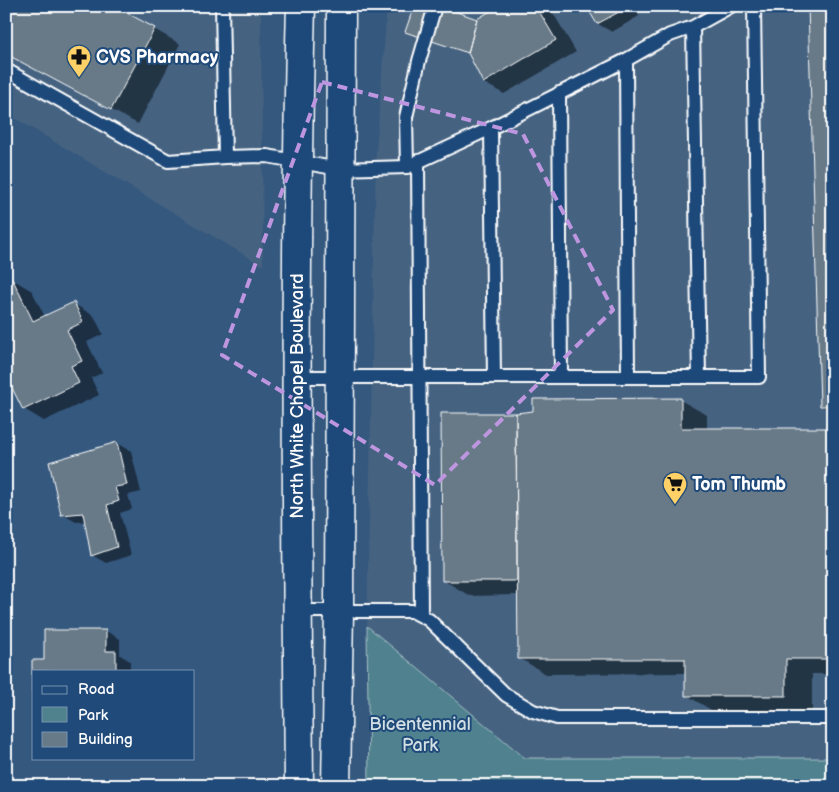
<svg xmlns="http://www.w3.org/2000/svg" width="839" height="792" viewBox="0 0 839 792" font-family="'Balsamiq Sans',sans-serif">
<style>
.built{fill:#446281}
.green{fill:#50828e;stroke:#a8c0c6}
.shadow{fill:#0007}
.building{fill:#677a88;stroke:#fff}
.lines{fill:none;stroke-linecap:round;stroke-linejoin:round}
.service-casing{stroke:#fff;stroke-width:16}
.secondary-casing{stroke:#fff;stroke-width:31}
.service{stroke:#1f4a7a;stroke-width:12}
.secondary{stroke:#1f4a7a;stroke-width:28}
.marked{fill:none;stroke:#bd96df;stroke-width:4;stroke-dasharray:10 6;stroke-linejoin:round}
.labels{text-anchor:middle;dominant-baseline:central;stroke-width:4;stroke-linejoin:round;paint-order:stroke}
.poi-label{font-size:18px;font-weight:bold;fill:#fff;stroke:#1f4a7a;text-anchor:start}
.street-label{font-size:18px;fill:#fff;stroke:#1f4a7a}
.park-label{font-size:18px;fill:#d3e0e3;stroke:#1f4a7a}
</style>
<rect width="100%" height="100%" fill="#35587e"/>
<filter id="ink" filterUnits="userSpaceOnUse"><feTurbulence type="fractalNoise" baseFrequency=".02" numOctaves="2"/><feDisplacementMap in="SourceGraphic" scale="10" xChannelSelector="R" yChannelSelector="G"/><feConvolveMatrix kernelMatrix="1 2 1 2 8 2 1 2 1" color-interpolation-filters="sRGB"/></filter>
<g filter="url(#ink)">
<path class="built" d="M6 6H261L263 266 6 113Z
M387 6H833V758H525L367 626 376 151Z"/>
<path class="green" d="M367 626 525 758H833V786H369Z"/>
<path class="shadow" d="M6 6 154 29 180 44 138 124 6 54Z
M502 6H549L576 52 504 94 484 83 470 54 413 35 406 31 477 20Z
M588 6H633L639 16 612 32 598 24Z
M833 6V412L821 406Z
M12 279 32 291 45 317 74 304 94 316 103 334 87 342 102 373 91 378 99 395 44 421 24 409Z
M680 400 707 415V430L833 429V674H812V710L713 711 686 695V673L546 674 519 658V595L470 596 443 580 442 414H516Z
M117 443 131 451 141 492 128 495 132 509 120 513 131 555 106 563 92 555 86 521 76 522 62 514Z
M106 631 120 639V655L130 661V671H34L33 661H45Z"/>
<path class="building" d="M6 6H114L155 28 111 110 6 54Z
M414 6H440L477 19 468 53 405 32Z
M499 6H536L556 40 483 83 468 53 477 19Z
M586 6H625L626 8 597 24Z
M808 6H833V406H820Z
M12 278 33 321 74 302 83 322 67 330 82 361 71 366 79 383 23 410 6 376V280Z
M681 398V428H833V659H786V696H685V659H518L516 413 533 411V399Z
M441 413H516L517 581H442Z
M117 442 127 485 115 487 119 501 107 505 117 547 91 556 83 513 61 515 49 462Z
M44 630H106V651H116V671H34V691H32V660H44Z"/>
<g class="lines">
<defs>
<path id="service" d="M222 6 225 157
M693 27 699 377
M626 60 628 377
M6 70 168 161 225 157 267 156 339 169 407 167 491 128 626 60 670 35 693 27 731 6
M559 93 561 377
M491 128 494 377
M418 161 421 615
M407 167 406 117 419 61 435 6
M296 377H759L754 6
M298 611H412L429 620 506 695 533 711 557 718H833"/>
<path id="secondary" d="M299 786C297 526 294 266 301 6
M336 786 339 611 341 6"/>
</defs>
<use href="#service" class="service-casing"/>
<use href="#secondary" class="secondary-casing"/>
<use href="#service" class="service"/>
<use href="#secondary" class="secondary"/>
</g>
</g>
<path class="marked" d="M322 82 523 134 613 310 435 485 222 355Z"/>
<defs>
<symbol id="pharmacy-pin" viewBox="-11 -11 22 30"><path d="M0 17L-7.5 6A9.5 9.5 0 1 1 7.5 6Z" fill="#ffd166" stroke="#1f4a7a"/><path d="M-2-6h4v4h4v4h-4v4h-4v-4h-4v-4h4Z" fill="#111"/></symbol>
<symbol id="supermarket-pin" viewBox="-11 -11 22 30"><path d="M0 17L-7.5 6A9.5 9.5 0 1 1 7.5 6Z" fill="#ffd166" stroke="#1f4a7a"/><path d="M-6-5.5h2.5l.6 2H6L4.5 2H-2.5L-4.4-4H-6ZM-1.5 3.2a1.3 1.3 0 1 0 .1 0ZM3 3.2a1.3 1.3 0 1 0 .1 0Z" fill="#111"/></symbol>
</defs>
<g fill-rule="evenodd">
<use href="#pharmacy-pin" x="65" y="43" width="28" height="38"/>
<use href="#supermarket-pin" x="661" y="470" width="28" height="38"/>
</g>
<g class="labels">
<g class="poi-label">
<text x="96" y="57">CVS Pharmacy</text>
<text x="692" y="484">Tom Thumb</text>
</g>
<g class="street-label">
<text transform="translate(297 396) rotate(-90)">North White Chapel Boulevard</text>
</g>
<g class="park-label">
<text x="420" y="724">Bicentennial<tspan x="420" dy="21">Park</tspan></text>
</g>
</g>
<rect width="839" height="792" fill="none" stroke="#1f4a7a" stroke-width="25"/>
<rect x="12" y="12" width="814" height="767" fill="none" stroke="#fff" stroke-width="2" filter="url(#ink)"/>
<rect x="32" y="670" width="162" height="90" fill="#1f4a7a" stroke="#7992af"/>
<rect x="42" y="686" width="25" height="8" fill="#1f4a7a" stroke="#7992af"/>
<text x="78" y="694" font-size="15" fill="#ffffff">Road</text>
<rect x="42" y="707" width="25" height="15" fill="#50828e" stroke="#7992af"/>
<text x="78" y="720" font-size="15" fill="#ffffff">Park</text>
<rect x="42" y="732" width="25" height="15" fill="#677a88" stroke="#7992af"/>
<text x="78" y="744" font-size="15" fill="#ffffff">Building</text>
</svg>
